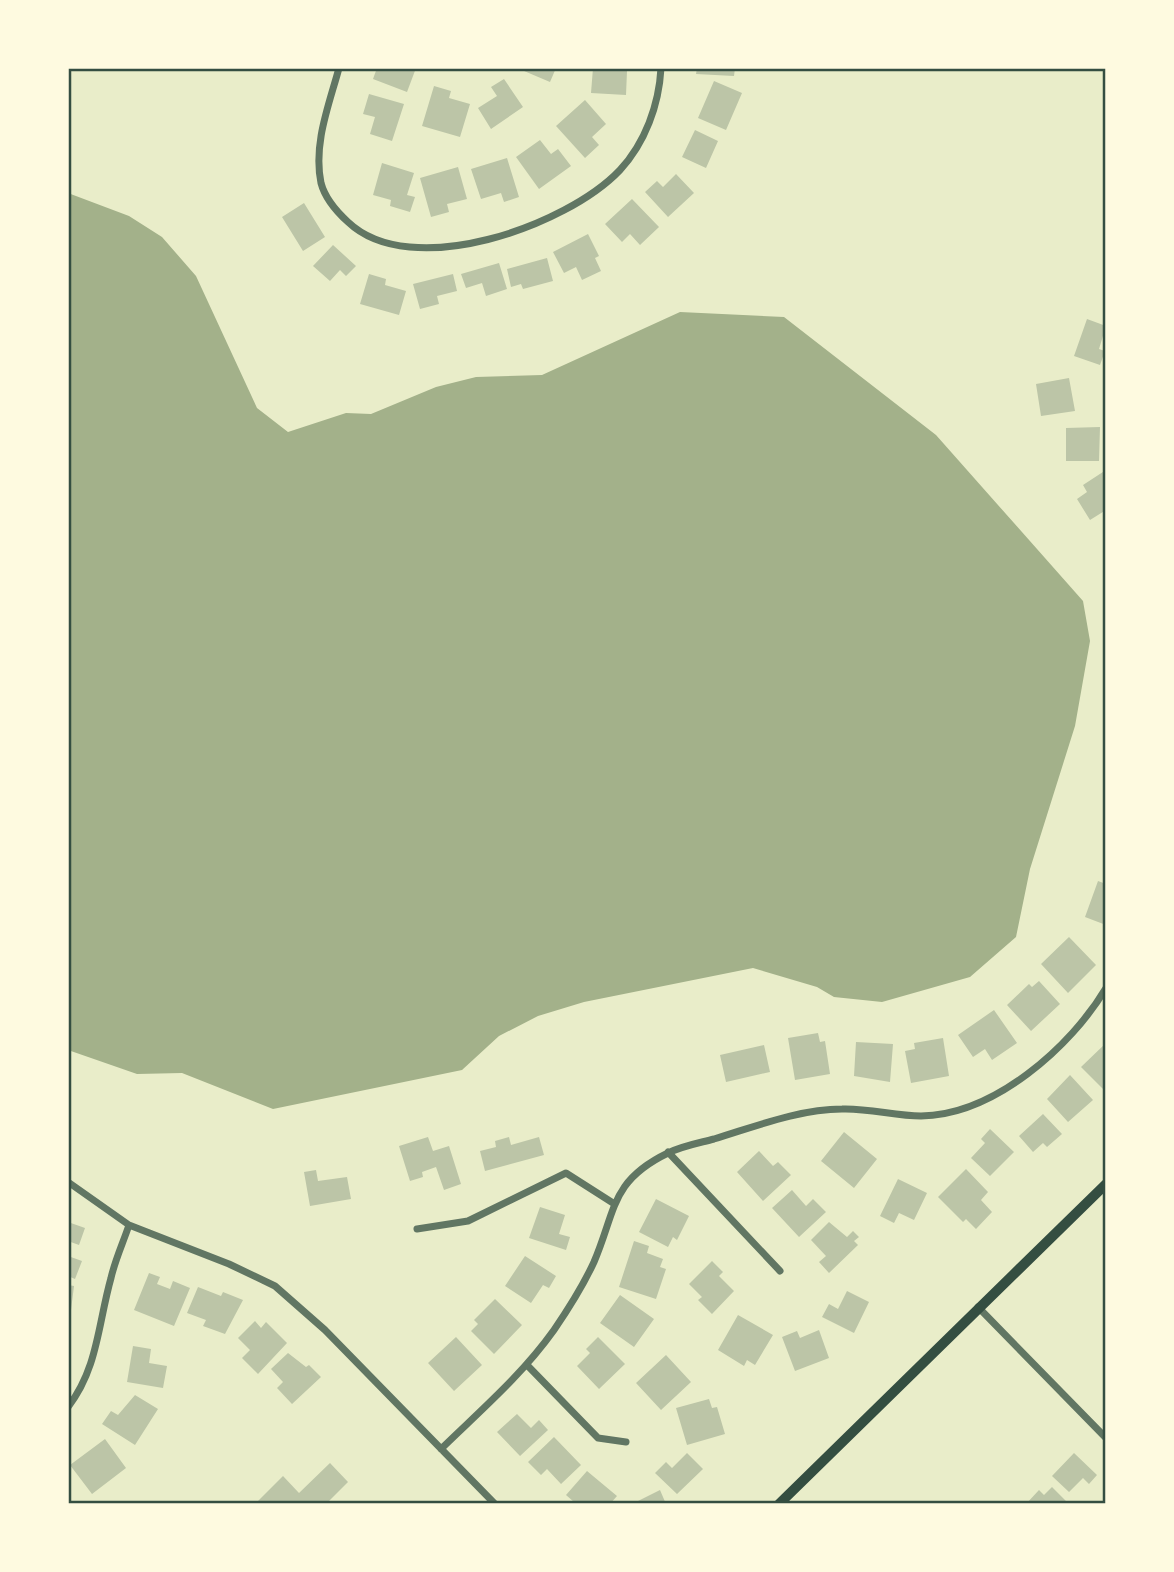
<svg xmlns="http://www.w3.org/2000/svg" width="1174" height="1572" viewBox="0 0 1174 1572" font-family="Commissioner,sans-serif">
<style>
.water{fill:#a3b18a}
.building{fill:#bcc5a7}
.lines{fill:none;stroke-linecap:round;stroke-linejoin:round}
.minor{stroke:#617663;stroke-width:7}
.secondary{stroke:#344e41;stroke-width:10}
.neatline{fill:none;stroke:#344e41;stroke-width:2.5}
</style>
<rect width="100%" height="100%" fill="#e9edc9"/>
<path class="water" d="M68 193 129 216 162 237 196 276 257 408 288 432 346 413 371 414 436 387 476 377 542 375 680 312 784 317 936 435 1083 601 1090 641 1075 726 1030 869 1016 937 970 977 882 1002 834 997 817 987 753 968 584 1002 538 1016 499 1036 462 1070 273 1109 182 1073 137 1074 68 1050Z"/>
<path class="building" d="M377 68 388 71 416 68 407 92 373 79Z
M517 68H556L550 82Z
M593 68H636V71H627L626 95 591 93Z
M697 68H735L734 76 696 74Z
M504 79 523 107 491 129 478 108 497 96 491 87Z
M714 81 742 93 726 130 698 118Z
M434 86 451 91 449 98 470 104 460 137 422 126Z
M369 94 404 104 392 141 370 134 375 117 363 114Z
M585 100 606 124 592 137 599 145 585 158 556 126Z
M695 130 718 141 706 168 682 157Z
M540 140 551 154 558 149 571 166 539 189 516 157Z
M507 158 519 197 504 202 501 193 481 199 471 169Z
M382 163 414 173 407 195 415 197 410 212 390 206 391 200 373 195Z
M458 167 467 199 447 204 449 212 431 217 420 178Z
M676 174 694 193 668 217 645 192 657 181 663 187Z
M632 199 659 227 640 245 630 234 622 242 605 224Z
M304 203 325 237 303 251 282 217Z
M588 234 599 256 595 258 601 271 582 280 576 267 564 273 553 252Z
M333 245 356 266 346 276 340 270 330 281 313 266Z
M547 258 553 281 523 289 521 284 511 287 507 269Z
M499 263 507 289 486 296 482 283 466 288 461 274Z
M369 274 386 279 385 285 406 291 399 315 360 304Z
M453 274 457 291 437 296 439 304 420 309 413 284Z
M1087 319 1106 326 1099 349 1105 351 1100 365 1074 356Z
M1069 378 1075 411 1041 416 1036 384Z
M1100 427 1099 461H1066V428Z
M1106 470V510L1090 520 1077 499 1087 492 1083 485Z
M1098 881 1106 884V925L1085 917Z
M1069 937 1096 965 1068 993 1041 964Z
M1039 981 1060 1004 1031 1031 1007 1005 1029 984 1032 987Z
M994 1010 1017 1043 992 1060 985 1049 973 1057 958 1035Z
M818 1033 820 1042 825 1041 830 1074 795 1080 788 1038Z
M943 1038 949 1076 911 1083 905 1051 915 1049 914 1043Z
M856 1042 893 1044 890 1082 854 1076Z
M1106 1043V1092L1081 1067Z
M764 1045 770 1072 726 1082 720 1055Z
M1070 1075 1093 1100 1068 1122 1047 1099Z
M1043 1114 1062 1134 1047 1147 1043 1143 1033 1152 1019 1136Z
M990 1129 1014 1152 990 1176 971 1158 985 1143 981 1139Z
M844 1132 877 1159 854 1188 821 1161Z
M428 1137 433 1151 449 1146 461 1184 444 1190 436 1167 422 1172 423 1177 410 1181 399 1146Z
M509 1137 511 1145 539 1137 544 1155 485 1171 480 1151 496 1147 495 1141Z
M759 1151 773 1166 778 1162 791 1175 763 1201 737 1172Z
M966 1169 988 1192 981 1200 992 1212 976 1229 966 1219 963 1222 938 1197Z
M316 1170 318 1181 347 1177 351 1199 310 1206 304 1172Z
M898 1179 927 1193 914 1220 899 1213 894 1223 880 1216Z
M792 1190 806 1206 813 1199 826 1212 799 1237 772 1208Z
M656 1199 689 1216 677 1240 673 1237 668 1247 639 1232Z
M540 1207 565 1215 559 1234 570 1237 566 1250 529 1238Z
M68 1222 85 1228 79 1245 68 1241Z
M829 1222 847 1237 853 1231 859 1237 854 1241 858 1245 829 1273 819 1262 826 1256 811 1240Z
M634 1241 649 1246 647 1253 663 1259 660 1267 666 1269 656 1299 619 1287Z
M68 1256 82 1261 75 1279 68 1276Z
M525 1256 556 1276 549 1288 543 1285 531 1303 505 1286Z
M712 1261 723 1272 719 1276 734 1291 712 1314 698 1300 702 1297 689 1284Z
M149 1273 160 1277 157 1284 170 1289 173 1281 190 1288 174 1326 134 1310Z
M68 1285 74 1286 70 1318H68Z
M198 1287 221 1296 223 1292 243 1300 225 1334 203 1326 206 1320 187 1313Z
M847 1291 869 1302 854 1333 822 1317 829 1304 838 1309Z
M620 1295 654 1319 634 1347 600 1323Z
M495 1299 522 1325 494 1354 471 1331 478 1324 474 1320Z
M738 1315 773 1335 755 1365 747 1360 744 1366 718 1350Z
M255 1321 261 1328 266 1322 287 1343 258 1374 242 1358 250 1350 238 1338Z
M819 1330 829 1358 795 1371 782 1337 797 1331 800 1338Z
M456 1337 482 1365 454 1391 428 1363Z
M598 1337 625 1364 599 1389 577 1366 590 1353 586 1349Z
M133 1346 151 1349 149 1363 167 1366 163 1388 127 1382Z
M288 1353 306 1367 309 1365 321 1377 292 1404 277 1388 283 1382 271 1369Z
M666 1355 691 1382 661 1410 636 1383Z
M135 1395 158 1409 135 1445 102 1424 111 1411 118 1415Z
M709 1399 712 1408 717 1407 725 1434 687 1445 676 1408Z
M517 1414 531 1428 539 1420 548 1430 520 1456 497 1432Z
M554 1437 581 1465 561 1484 547 1469 541 1475 528 1462Z
M105 1439 126 1468 92 1494 70 1465Z
M687 1453 703 1469 677 1494 655 1473 666 1462 672 1468Z
M1074 1453 1097 1475 1089 1484 1083 1478 1069 1492 1052 1476Z
M330 1463 348 1482 326 1504H255L283 1476 299 1493Z
M587 1471 617 1496 610 1504H572L574 1502 566 1495Z
M1052 1487 1066 1501 1064 1504H1026L1039 1490 1044 1495Z
M660 1490 666 1504H632Z"/>
<g class="lines">
<path class="minor" d="M339 68C329 105 313 144 321 183 325 198 337 212 348 222 411 282 567 226 620 170 645 143 659 105 661 68
M668 1152 780 1271
M68 1182 129 1225 229 1264 275 1286 325 1330 495 1504
M417 1229 468 1221 566 1173 613 1203
M978 1307 1106 1438
M527 1365 598 1438 626 1442
M68 1407C98 1368 98 1324 111 1278 115 1260 123 1243 129 1225
M441 1449C480 1411 522 1375 554 1330 569 1308 583 1286 594 1262 616 1211 610 1181 668 1153 682 1146 699 1143 714 1139 754 1127 799 1109 842 1109 869 1108 895 1116 921 1116 994 1115 1071 1047 1106 988"/>
<path class="secondary" d="M779 1504 1106 1184"/>
</g>
<rect width="1174" height="1572" fill="none" stroke="#fefae0" stroke-width="140"/>
<rect x="70" y="70" width="1034" height="1432" class="neatline"/>
</svg>
